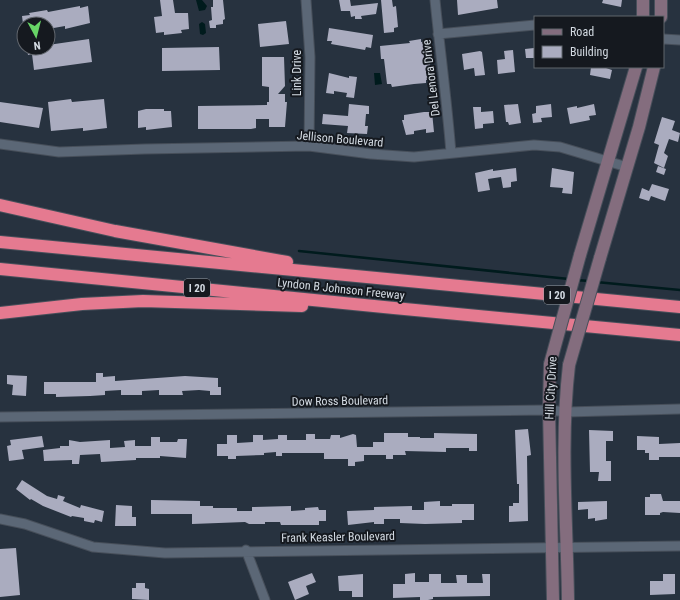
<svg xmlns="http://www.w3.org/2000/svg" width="680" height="600" viewBox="0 0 680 600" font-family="'Roboto Condensed',sans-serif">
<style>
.water{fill:#001b1d}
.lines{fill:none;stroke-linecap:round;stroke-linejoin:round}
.stream{stroke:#001b1d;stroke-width:2.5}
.building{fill:#aaacbf}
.street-casing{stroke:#474f5a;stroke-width:11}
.secondary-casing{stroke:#474f5a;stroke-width:14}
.highway-casing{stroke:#474f5a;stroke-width:14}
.street{stroke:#5b6776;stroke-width:9}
.secondary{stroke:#846d7e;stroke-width:12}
.highway{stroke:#e57a90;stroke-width:12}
.secondary-bridge-casing{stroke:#474f5a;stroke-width:14;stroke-linecap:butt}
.secondary-bridge{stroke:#846d7e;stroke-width:12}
.labels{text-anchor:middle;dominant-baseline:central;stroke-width:4;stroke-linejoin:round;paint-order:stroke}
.shield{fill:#15191f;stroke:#9aa0a8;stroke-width:1}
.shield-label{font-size:11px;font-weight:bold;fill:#d3dae2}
.street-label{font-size:12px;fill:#d3dae2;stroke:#15191f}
</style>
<rect width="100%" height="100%" fill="#27323f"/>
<path class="water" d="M196 0H202L207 6 205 10 199 11Z
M202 22 205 24 206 33 203 35 200 34 199 24Z
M374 73H380L382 84 375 85Z"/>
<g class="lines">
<path class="stream" d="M299 251 569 279
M576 280 589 281
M596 282 680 290"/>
</g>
<path class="building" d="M160 0H173L175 13H188L189 29 181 30 182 33 164 35V32L156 33 154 17 162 16Z
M213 0H223L225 19 223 20V24L216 25V28H210L209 21 212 20 211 7H213Z
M339 0H350L351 6 378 3 376 14 361 16 362 19H355V16L351 17 350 11H341Z
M381 0H392L393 7 396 6 398 27 394 28V32L384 33Z
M457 0H497L498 8 458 15Z
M603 0H622L621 7 602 3Z
M80 6V8L88 6 90 23 65 29V26L48 29V24H23L22 16 30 15 29 13 47 10 48 12Z
M286 21 289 44 260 47 258 24Z
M329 28 373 35 371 48 366 47 365 50 331 44 332 41H327Z
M89 39 92 62 34 70 32 54 28 55 27 48H48V45Z
M421 39V42L427 41 432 79 426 80V83L414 84 392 87 391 84H387L384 59H381L380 46 410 43 409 41Z
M219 47 220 70 162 71V48Z
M534 48 535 58H526L525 49Z
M513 50 515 72 498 74 497 60 505 59 504 51Z
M480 51 482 52 485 75 475 76 474 68 464 70 462 54Z
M262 57H284L285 86 278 94H285V102H287L285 127H269V119H256V128L251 129H198V106L267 105V102H269V87L262 86Z
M591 67H603L612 70 610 79 590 75Z
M329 73 349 78V76L357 77 354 98 346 97 347 93 334 91V94L326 93Z
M71 99 72 102 104 99 107 128 83 131V128L51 131 48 102Z
M0 102 43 108 39 128 0 122Z
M349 104 369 106V114H366L365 126H368L367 134 347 133 348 126 322 124 323 114 348 116Z
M518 104 521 123 509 125 508 122H506L504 105Z
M551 104 552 117 541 118 542 122 533 123 532 114 536 113V106Z
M594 104 596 115 589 116 590 120 570 124 567 108 577 106V108Z
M473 107H481V112L493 111 494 123 483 124V128L475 129Z
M146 109H164V111H171L172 127 146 130V127L138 128V111Z
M424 112H432L434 132 426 133V129L414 131V134L406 135 402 120H404V115Z
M662 117 675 121 672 130 680 133 678 142 669 139 664 153 668 156 664 168 654 163 659 145 654 143Z
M658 166 666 169 664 175 656 172Z
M516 168 517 181 511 182V187L503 188 501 177 488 179 490 190 478 192 475 173 493 169V171Z
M552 168 574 172 572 194 562 193 563 188 550 187Z
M652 184 669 189 665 201 651 196 649 201 639 198 642 188 649 191Z
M96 373H103V377L115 376V381L185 376 218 378V387H221V395H210V391L199 390 182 391 183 395H159V390L142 391V395H121V390L105 391V395L90 396 56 397V394H44V382H96Z
M7 375 27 376 26 396 12 395 13 385 7 384Z
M528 429 531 455 527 456 528 521 509 522V506H513V503H519V484H517L515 430Z
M589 430 613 431V441H606V461H611V481H598L599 472H590Z
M384 433H408V437H420V438H434V433L477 434V451H469V448H446V452L405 451 406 455H393V459H386V455H364V461L355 462V466H348V459H324V453H282V456H276V452L264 453V455L236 456V459H228V456H217V444H227V435H237V443L253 442V435H263V440L278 439V435H287V440H306V434H315V439H330L331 435H340V438L353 434 356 435 357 447H373V442H384Z
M42 436 44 447 22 450 24 459 9 461 7 446 11 445 10 440Z
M637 436 659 437V444L680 443V457H659V460H649V453H645V450H637Z
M151 437H160V442H177L178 439H187L186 458 160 456V458H136V460L101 462 100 454 80 455 79 464H72V460L44 461 43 450 60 448V446H69V440L80 442 110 440V448L125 447 124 441 135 440V446H151Z
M22 480 47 496 57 499 58 495 65 497 63 501 80 508 81 505 104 511 102 522 95 520 94 523 84 521V518L72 516 71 517 43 506 31 499 30 500 16 489Z
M650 494H661L663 501H680V513L663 512 660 513V515H645V497H650Z
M151 500 200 501V506H213V508H237V511H252V507L291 506V511L305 510V508L318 507 319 510H326V521H319V525H281L280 522H265V524H249L245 522 192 524V514H151Z
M440 501V506H452V504H474V520H462V523L425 524 400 523V519H384V524H374V522L348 525 347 511 374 510V507L412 506V510H424V502Z
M607 501V519L595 521V518L588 519V509L578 510V502Z
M116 505 132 506V517H136V526H115Z
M16 548 20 595 0 597V549Z
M312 573 316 582 306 586 309 594 295 600 288 582Z
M415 573V582H429V574H441V583H457L456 575H467V583H483L482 574H490V596L433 597V599L428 600H420V597L393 598V584H405V574Z
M363 574V597H352V591H339L338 576Z
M663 574H675V594L650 595V581H663Z
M136 583H145V588L149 589V600L132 599V588H136Z"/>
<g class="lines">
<defs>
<path id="street" d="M306 0 310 57 309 146
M435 0C440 51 447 101 451 153
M438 34 535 25
M663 39 680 40
M0 144 59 152 145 149 309 146 371 154 414 157 534 145 560 147 627 167
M0 417 549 410 566 412 680 409
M0 519 25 524 93 547 165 553 680 546
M246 550 265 600"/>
<path id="secondary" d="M643 0V17
M661 0V17
M580 255 636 67
M600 258 639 127 654 67
M550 364 549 410 553 600
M568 600C567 523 560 442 569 365"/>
<path id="highway" d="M0 205 115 231 287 262
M0 242 680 307
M0 269 394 308 680 335
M0 313 82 304 143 301 302 306"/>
</defs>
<use href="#street" class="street-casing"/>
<use href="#secondary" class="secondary-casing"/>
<use href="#highway" class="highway-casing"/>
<use href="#street" class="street"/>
<use href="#secondary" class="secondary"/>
<use href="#highway" class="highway"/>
<defs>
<path id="secondary-bridge" d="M550 364 580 255
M569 365 600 258"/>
</defs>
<use href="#secondary-bridge" class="secondary-bridge-casing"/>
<use href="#secondary-bridge" class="secondary-bridge"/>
</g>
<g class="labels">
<g class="shield">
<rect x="184" y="279" width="26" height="18" rx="3"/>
<rect x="544" y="286" width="26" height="18" rx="3"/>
</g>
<g class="shield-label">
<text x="197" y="288">I 20</text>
<text x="557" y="295">I 20</text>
</g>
<g class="street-label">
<text transform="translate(297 73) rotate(-90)">Link Drive</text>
<text transform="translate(431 78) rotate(-97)">Del Lenora Drive</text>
<text transform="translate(340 139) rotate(5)">Jellison Boulevard</text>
<text transform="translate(341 289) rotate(6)">Lyndon B Johnson Freeway</text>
<text transform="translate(551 388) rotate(-87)">Hill City Drive</text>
<text transform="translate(340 401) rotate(-1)">Dow Ross Boulevard</text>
<text transform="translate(338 537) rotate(-1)">Frank Keasler Boulevard</text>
</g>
</g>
<rect x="534" y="16" width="130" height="52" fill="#15191f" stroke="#61666d"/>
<rect x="542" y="29" width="20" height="6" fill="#846d7e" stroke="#61666d"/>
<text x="570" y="36" font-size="12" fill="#d3dae2">Road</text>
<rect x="542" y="46" width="20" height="12" fill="#aaacbf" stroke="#61666d"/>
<text x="570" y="56" font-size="12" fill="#d3dae2">Building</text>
<g transform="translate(36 36) rotate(173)"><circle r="19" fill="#15191f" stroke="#61666d"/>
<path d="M0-3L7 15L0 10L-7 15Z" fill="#67d466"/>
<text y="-6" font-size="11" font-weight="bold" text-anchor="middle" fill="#d3dae2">N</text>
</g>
</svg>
